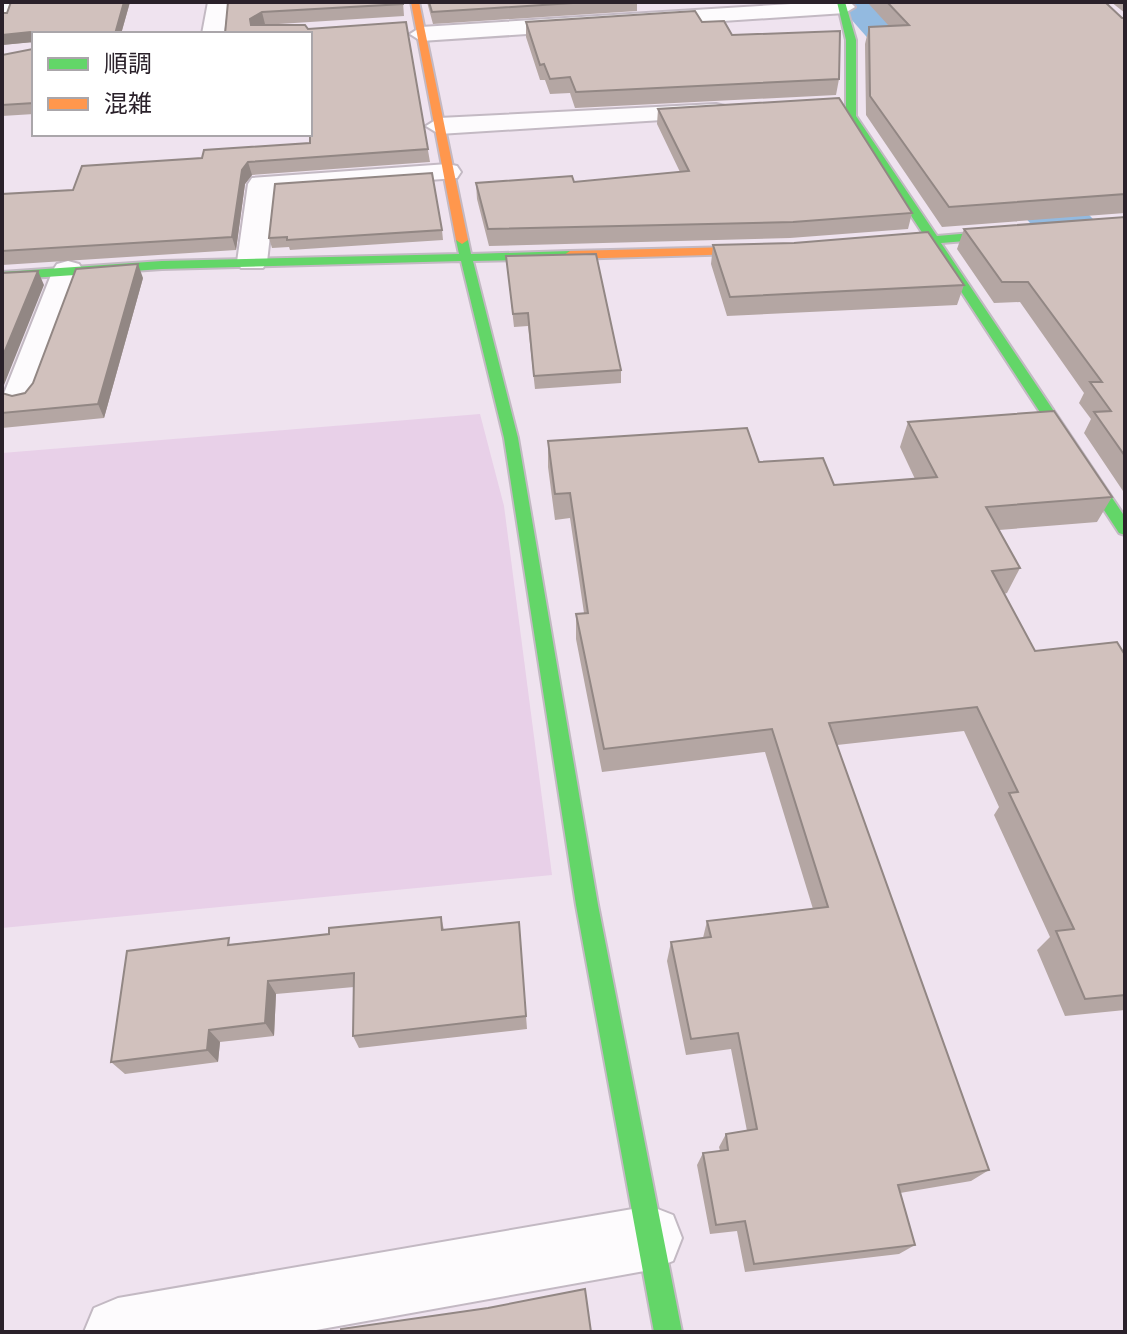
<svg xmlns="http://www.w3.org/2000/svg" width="1127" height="1334" viewBox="0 0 1127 1334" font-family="'PT Sans','Noto Sans JP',sans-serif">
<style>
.green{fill:#e8d0e8}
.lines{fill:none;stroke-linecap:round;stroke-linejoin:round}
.river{fill:#93bae0;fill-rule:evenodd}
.street-casing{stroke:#c3b9c3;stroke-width:4}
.fast-casing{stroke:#c3b9c3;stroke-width:4}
.slow-casing{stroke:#c3b9c3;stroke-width:4}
.street{fill:#fdfbfd;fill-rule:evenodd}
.fast{fill:#63d668;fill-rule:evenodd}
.slow{fill:#ff974d;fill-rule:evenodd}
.wall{fill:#b4a6a3}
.shaded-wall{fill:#928784}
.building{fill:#d1c1bd;stroke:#928784;stroke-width:2}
</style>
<rect width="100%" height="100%" fill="#efe3ef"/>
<path class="green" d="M480 414 504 506 552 875 2 928V453Z"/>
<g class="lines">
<path class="river" d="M836 2H883L1125 252V311L1102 305Z"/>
<defs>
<path id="street" d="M2 2H16L10 19 2 20Z
M208 2H228L224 34H202Z
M824 2H850L855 7 845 13 421 41 410 34 421 27Z
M716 104 725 106 728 111 725 116 439 134 426 126 439 118Z
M448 164 457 166 461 172 457 178 275 191 267 262 263 268H241L237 262 248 184 252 178Z
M68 261 79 264 83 270 37 396 32 404 20 407 8 404 3 396 53 270 57 264Z
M650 1206 673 1215 682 1238 673 1261 650 1270 305 1332H84L94 1308 118 1298Z"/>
<path id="fast" d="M837 2H845L856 40V116L937 236 1125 220V228L941 243 1125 517V535L1119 533 930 244 876 249 870 245 876 241 925 237 846 116V40Z
M462 236 468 240 471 254 570 251 576 255 570 259 473 261 518 438 598 905 682 1332H654L576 905 504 438 461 261 162 269 2 280V272L162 261 459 254 456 240Z"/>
<path id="slow" d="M411 2H419L468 240 462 244 456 240Z
M772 246 776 247V253L570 259 564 255 570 251Z"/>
</defs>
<use href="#street" class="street-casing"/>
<use href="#fast" class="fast-casing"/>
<use href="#slow" class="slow-casing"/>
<use href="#street" class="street"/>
<use href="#fast" class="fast"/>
<use href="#slow" class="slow"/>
</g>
<path class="wall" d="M130 2 121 34H34V114L2 116V55L33 49 32 42 2 45V13Z
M228 2H403L404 16 263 25H305L308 29 406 22 430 162 252 175 245 184 236 250 2 265V194L73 190 82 166 202 158 204 150 310 143V34H225Z
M427 2H637V11L433 24Z
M867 2H1105L1122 18H1125V213L942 227 866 115 865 44 869 27 889 26Z
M1111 2H1125V13Z
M526 22H702L839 79 836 95 575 108 570 93 550 94 545 80H540L526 37Z
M658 109 912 213 908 229 790 238 489 246 477 199 476 183 574 182 680 172 657 124Z
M1125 217V494L1084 433 1091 419 1079 403 1084 393 1020 302 994 303 957 249 964 229Z
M442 230 443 240 290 250 289 247 272 248 269 238Z
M713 245 964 285 957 305 727 316 711 264Z
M506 256 621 370V383L535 389 528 326 514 327Z
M143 278 104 418 2 428V393L12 396 25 393Z
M908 422 1112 497 1097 522 999 530 1020 568 1007 593 1004 594 1035 651 1125 655V1010L1065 1016 1037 950 1050 937 994 815 999 807 964 731 837 745 989 1170 971 1181 900 1193 915 1245 899 1254 745 1272 737 1231 710 1234 697 1165 703 1153 720 1151 719 1147 726 1134 747 1131 731 1049 686 1055 667 961 671 942 703 938 707 921 813 909 765 752 602 772 576 639V614L584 613 570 518 555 520 548 467V441L759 462 834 485 915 479 900 447Z
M441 917 444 930 519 922 527 1029 359 1048 353 1036 354 987 276 994 274 1036 220 1042 218 1062 125 1074 111 1062 232 944 329 934Z"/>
<path class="shaded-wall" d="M124 2H130L121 34H115Z
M262 12 265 24 252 31 250 19Z
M30 32 34 42 2 45V35Z
M248 162 252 175 245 184 236 250 232 237 242 170Z
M138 264 143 278 104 418 98 404Z
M38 271 44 285 2 390V358Z
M268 981 276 994 274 1036 265 1023Z
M209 1030 220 1042 218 1062 207 1050Z"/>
<path class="building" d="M11 2H124L115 34H34V103L2 105V55L33 49 30 32 2 35V13H7Z
M228 2H403V4L262 12 250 19 251 25H305L308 29 406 22 428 149 248 162 242 170 232 237 2 251V194L73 190 82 166 202 158 204 150 310 143V34H225Z
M429 2H588L432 12Z
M887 2H1105L1122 18H1125V194L949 207 870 96 869 27 909 25Z
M695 11 702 22 724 21 732 35 840 31 839 79 576 92 570 77 550 79 544 64 540 65 526 22Z
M839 98 912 213 793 222 488 229 476 183 572 176 574 182 689 171 658 109Z
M432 173 442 230 287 240V237L269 238 275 184Z
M1125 217V456L1094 412 1111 411 1090 382H1102L1028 282H1002L964 229Z
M928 232 964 285 730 297 713 245 794 243Z
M596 254 621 370 534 376 528 313 513 314 506 256Z
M138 264 98 404 2 413V393L12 396 25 393 33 383 76 269Z
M38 271 2 358V273Z
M1054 411 1112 497 986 507 1020 568 992 571 1035 651 1117 642 1125 655V995L1085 999 1056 931 1074 929 1009 793 1018 792 977 707 829 723 989 1170 898 1185 915 1245 754 1264 745 1221 716 1225 703 1153 728 1150 726 1134 757 1129 738 1033 691 1039 671 942 711 937 707 921 828 907 772 729 604 749 576 614 588 613 570 493 555 494 548 441 747 428 759 462 823 458 834 485 937 477 908 422Z
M441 917 442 930 519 922 526 1016 353 1036 354 973 268 981 265 1023 209 1030 207 1050 111 1062 127 951 229 938 228 945 329 934V928Z
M585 1289 591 1332H341V1329L488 1308Z"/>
<rect width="1127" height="1334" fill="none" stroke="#2a212a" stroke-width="8"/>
<rect x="32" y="32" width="280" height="104" fill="#ffffff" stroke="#aaa6aa" stroke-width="2"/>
<rect x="48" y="58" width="40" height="12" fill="#63d668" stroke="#aaa6aa" stroke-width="2"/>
<text x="104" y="72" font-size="24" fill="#2a212a">順調</text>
<rect x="48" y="98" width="40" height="12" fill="#ff974d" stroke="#aaa6aa" stroke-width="2"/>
<text x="104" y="112" font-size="24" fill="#2a212a">混雑</text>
</svg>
